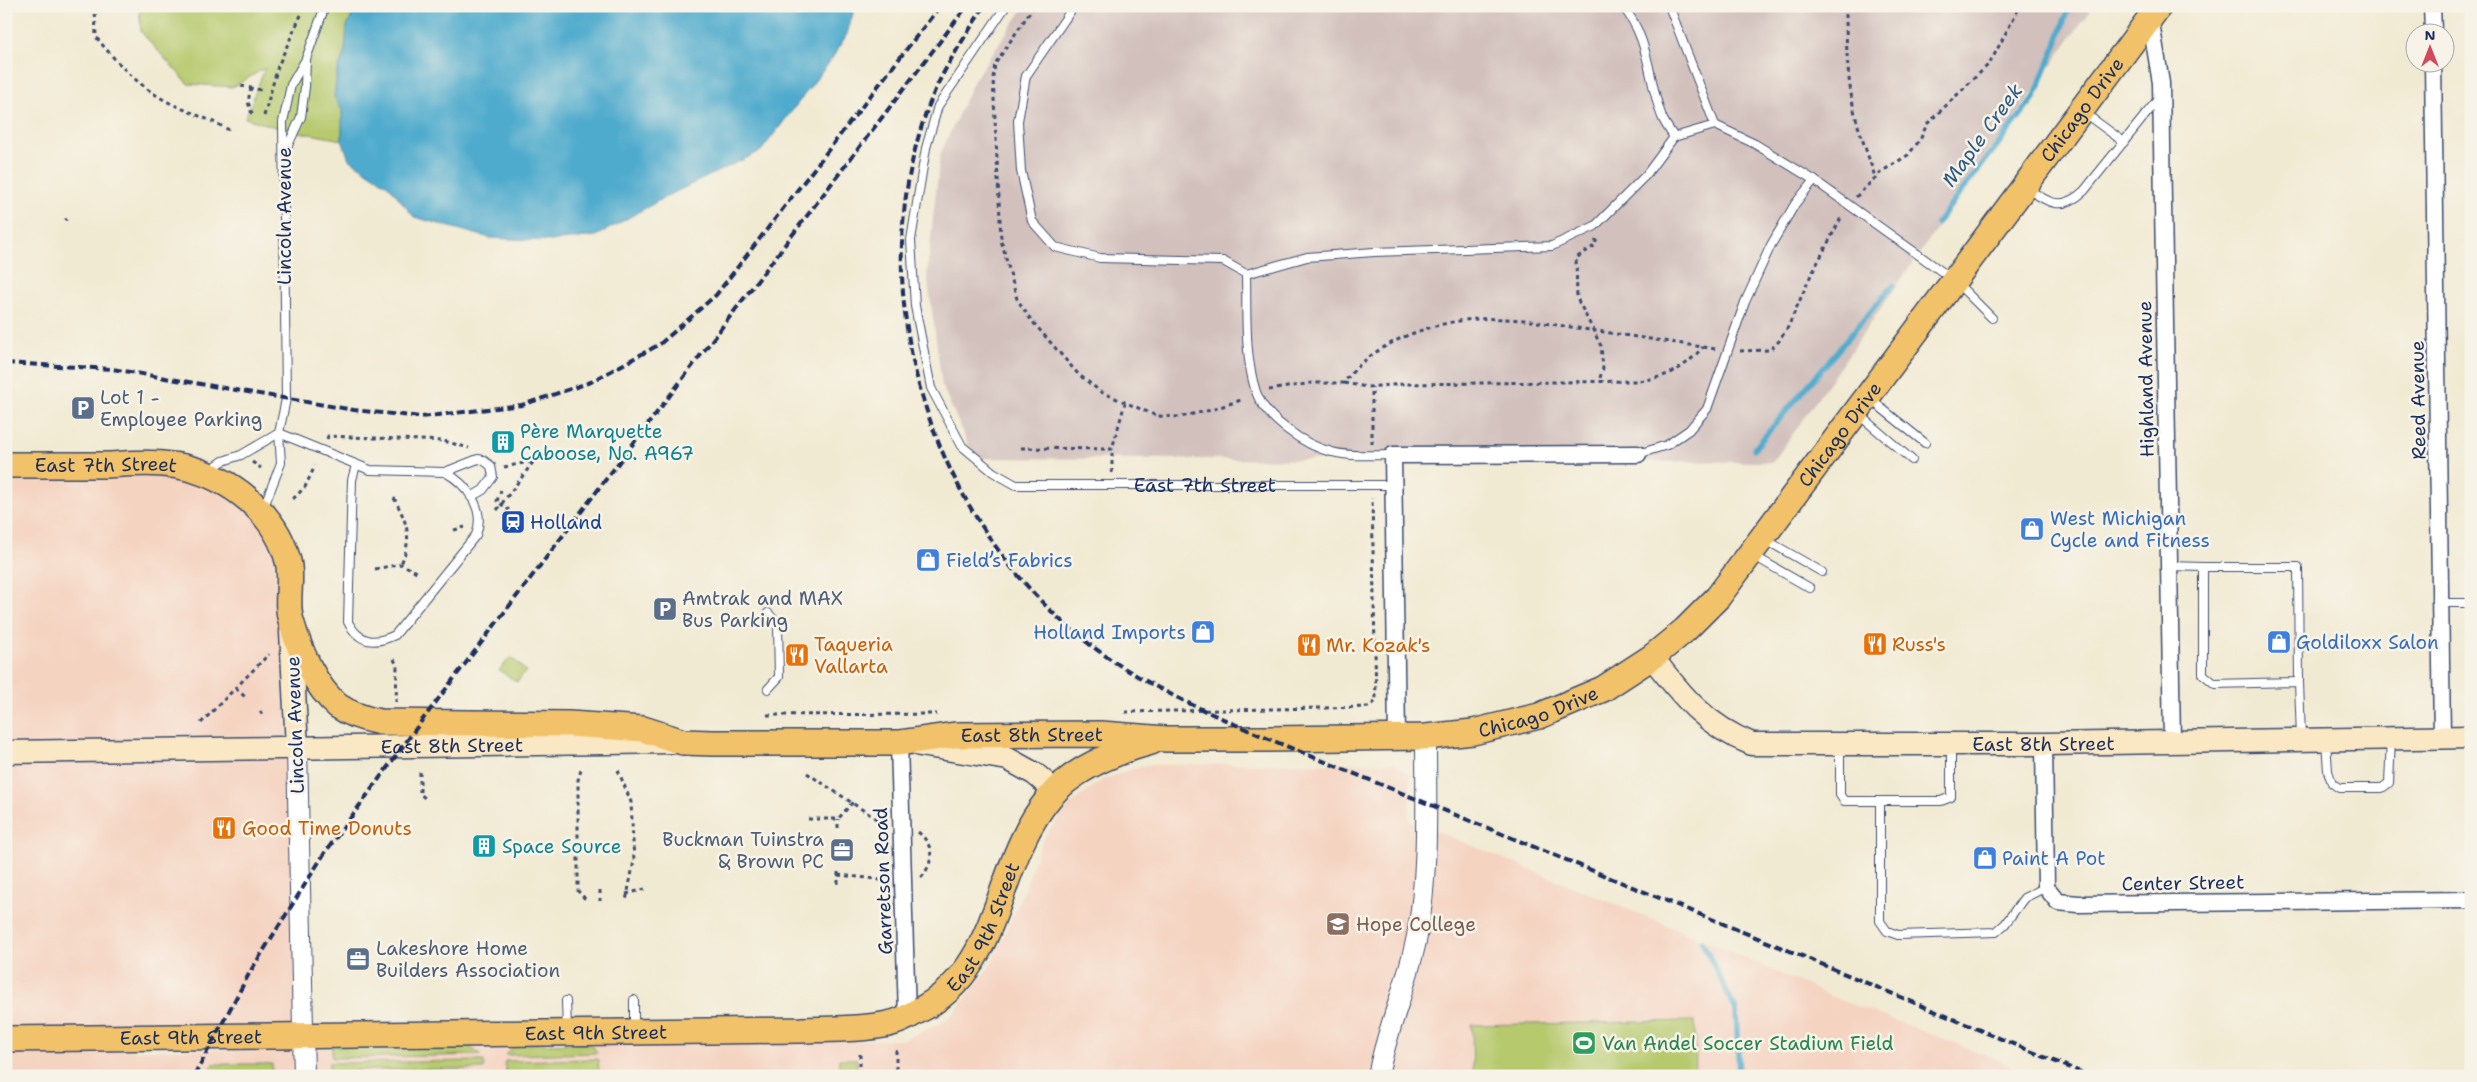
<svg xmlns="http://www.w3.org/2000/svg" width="2477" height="1082" viewBox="0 0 2477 1082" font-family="'Shantell Sans',sans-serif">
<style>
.built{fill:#f5d3c1}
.industrial{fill:#d1c0bc}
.green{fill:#b6c96d;stroke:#687c66}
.water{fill:#4fabcd;stroke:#356d96}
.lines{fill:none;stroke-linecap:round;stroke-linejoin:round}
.stream{stroke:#4fabcd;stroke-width:5.5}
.service-casing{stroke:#3b4b70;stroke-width:10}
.minor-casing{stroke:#3b4b70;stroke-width:19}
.tertiary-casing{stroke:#3b4b70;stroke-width:22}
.secondary-casing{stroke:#3b4b70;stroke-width:25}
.primary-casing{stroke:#3b4b70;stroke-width:28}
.path{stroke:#3b4b70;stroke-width:3;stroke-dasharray:4 4;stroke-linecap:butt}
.service{stroke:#fff;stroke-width:8}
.minor{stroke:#fff;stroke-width:16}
.tertiary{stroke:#fff;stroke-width:20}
.secondary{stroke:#fae7c3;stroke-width:22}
.primary{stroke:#f2c26a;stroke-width:25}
.rail{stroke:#1b2f5e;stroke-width:4;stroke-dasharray:8 4;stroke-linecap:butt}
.labels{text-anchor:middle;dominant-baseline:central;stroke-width:5;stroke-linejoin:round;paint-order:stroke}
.street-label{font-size:19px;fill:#1b2f5e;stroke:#f7f3e8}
.service-label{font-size:19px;fill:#4e5e75;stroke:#f7f3e8;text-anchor:start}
.culture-label{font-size:19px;fill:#0d838f;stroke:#f7f3e8;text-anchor:start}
.shop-label{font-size:19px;fill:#366cbe;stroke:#f7f3e8;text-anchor:start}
.transit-label{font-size:19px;fill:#164399;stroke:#f7f3e8;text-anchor:start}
.food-label{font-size:19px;fill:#c56008;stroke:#f7f3e8;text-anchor:start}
.education-label{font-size:19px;fill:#785e54;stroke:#f7f3e8;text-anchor:start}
.leisure-label{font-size:19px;fill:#27864d;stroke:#f7f3e8;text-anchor:start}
.water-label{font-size:20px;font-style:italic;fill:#2d5a85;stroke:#f7f3e8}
</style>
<rect width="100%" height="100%" fill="#f7f3e8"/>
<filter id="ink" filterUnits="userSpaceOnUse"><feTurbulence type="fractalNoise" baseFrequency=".02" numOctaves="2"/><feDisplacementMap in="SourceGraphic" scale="10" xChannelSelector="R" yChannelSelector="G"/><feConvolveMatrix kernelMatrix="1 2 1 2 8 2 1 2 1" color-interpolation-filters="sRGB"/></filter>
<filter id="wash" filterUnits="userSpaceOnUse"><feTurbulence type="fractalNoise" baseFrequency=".0096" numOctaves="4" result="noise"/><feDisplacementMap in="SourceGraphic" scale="20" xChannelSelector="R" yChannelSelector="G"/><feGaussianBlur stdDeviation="1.12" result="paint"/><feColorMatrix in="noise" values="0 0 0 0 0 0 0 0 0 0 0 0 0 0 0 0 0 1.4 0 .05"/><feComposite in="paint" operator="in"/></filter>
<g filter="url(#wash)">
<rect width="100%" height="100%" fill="#f1ead3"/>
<path class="built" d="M6 465 184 467 276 530 304 1037 6 1039Z
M1394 763 1410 775 1409 820 1713 944 1837 999 1984 1054 2032 1076H6V1052L903 1040 948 1020 989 968 1018 905 1043 839 1067 807 1103 779 1146 765Z"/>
<path class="industrial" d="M1025 6H2093L1773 462 974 458 942 385 927 274 940 155 974 80Z"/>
<path class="green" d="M139 6H357L347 26 345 51 337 72 334 97 342 110V140L282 129 245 118 265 68 233 87 188 84 141 32Z
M511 657 526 671 517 682 499 670Z
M1695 1021 1696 1076H1473L1472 1025Z
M589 1043 598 1053 505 1055 517 1044Z
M467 1045 481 1055 332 1058V1046Z
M598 1059 599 1076 506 1075 505 1061Z
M839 1059H857V1076H839Z
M484 1061V1069L355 1070 354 1076H329V1063Z
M213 1064H272V1076H207Z"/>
<path class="water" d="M357 6H855L847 34 831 60 761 151 669 195 596 236 551 241 490 238 414 217 389 186 349 159 342 140V110L334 97 337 72 345 51 347 26Z"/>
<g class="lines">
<path class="stream" d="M1937 223 2034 98 2056 45 2069 6
M1754 449 1893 285
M1702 942 1736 1010 1739 1076"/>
</g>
</g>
<g filter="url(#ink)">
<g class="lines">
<defs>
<g id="service">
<path id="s1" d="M1006 6 938 106 926 148 911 240 915 306 931 388 962 446 993 472 1016 485H1394"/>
<path d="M1074 6 1026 76 1018 121 1021 171 1032 221 1055 247 1100 258 1223 261 1246 274 1307 257 1374 252 1552 246 1595 226 1646 175 1674 137C1670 131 1665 124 1662 117 1648 81 1650 37 1622 6"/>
<path d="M1669 6 1715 125"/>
<path d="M2083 112 2124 142"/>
<path d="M1674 137 1715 125 1755 144 1814 180 1955 281 1992 318"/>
<path d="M284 154 301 117 305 87 306 59"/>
<path d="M2026 188C2050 203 2061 212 2084 191L2159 98"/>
<path d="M1246 274C1247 313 1244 355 1256 392 1265 418 1305 446 1332 452 1351 457 1374 455 1393 455"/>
<path d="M1870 399 1925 443"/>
<path d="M1858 414 1912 460"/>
<path d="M279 433 370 470 445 472 478 459 483 460 491 466 493 477 483 490 471 497"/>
<path d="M1638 454 1667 445 1689 430 1707 409 1745 302 1771 245 1795 204 1814 180"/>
<path d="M356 465 352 480 348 622C359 643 374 645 395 635L476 535C486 509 467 484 445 472"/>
<path d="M210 470 223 461 241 455 279 433"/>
<path d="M263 509 281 463 279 433 286 399 283 122 291 85 306 59 325 6"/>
<path d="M1766 540 1822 572"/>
<path d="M1754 556 1810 588"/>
<path d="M2170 566 2203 567V674L2215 684 2299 682 2301 737"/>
<path d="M2203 567H2298L2299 682"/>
<path d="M2441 603H2471"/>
<path d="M768 689 779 677 778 624 768 613"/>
<path d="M2326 741 2328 771 2332 783 2339 788H2382L2389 783 2391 740"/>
<path d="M1840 746V795L1844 801H1941L1951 797V745"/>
<path d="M1880 801V921L1887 931 1898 935 1996 932 2005 924 2024 898 2046 887"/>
<path d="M634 1000V1028"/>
<path d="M566 1001 567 1029"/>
</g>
<path id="minor" d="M2432 6 2433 32
M2150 17 2161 83 2172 741
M2433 62 2442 738
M1397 738 1393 455 1638 454
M899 743 907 1017
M2044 744 2046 887 2058 902 2078 904 2471 900"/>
<path id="tertiary" d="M297 748 304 1076
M1378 1076C1387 1028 1408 983 1417 936 1429 871 1426 803 1426 737"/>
<g id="secondary">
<path d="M291 632 297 748"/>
<path id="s2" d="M1652 657C1682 696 1706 726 1752 744H2044L2471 737"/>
<path d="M920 745 1008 759 1035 774 1055 791"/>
<path id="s3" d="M6 752 675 742"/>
</g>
<g id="primary">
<path id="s4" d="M6 465C39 465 72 465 105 465 130 464 158 461 184 467 231 478 276 513 288 561 293 580 285 602 291 621 299 649 315 687 338 706 351 715 365 719 380 722L569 724 643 729 683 742 712 743H899L955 735 1101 734 1166 739H1269L1426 737 1473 732 1539 716 1603 689 1652 657 1685 630 1718 597 2159 6"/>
<path id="s5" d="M6 1039 801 1030C830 1029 861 1030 888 1024 898 1022 908 1017 916 1012 1004 969 992 867 1049 798 1073 768 1115 752 1151 742"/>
</g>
</defs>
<use href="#service" class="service-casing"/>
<use href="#minor" class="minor-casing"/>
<use href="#tertiary" class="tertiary-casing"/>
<use href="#secondary" class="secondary-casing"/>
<use href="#primary" class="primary-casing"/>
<path class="path" d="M95 6 96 37C117 63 140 88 170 103 190 113 210 119 229 130
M1034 6 995 64 993 78 1001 240 1017 299 1031 320 1078 374 1101 392 1157 416 1180 417 1211 410 1244 399
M1846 6C1846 48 1847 89 1859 129 1864 145 1870 161 1875 177
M241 86 261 90
M251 87 248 102 252 114
M264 116 278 66 305 6
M1856 197 1881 172 1908 155 1920 140 1927 124 1990 63 2020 6
M65 220 67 219
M1596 239V245L1576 258 1577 298 1601 346 1603 368 1599 381
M1740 351 1770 350 1779 341 1788 327 1810 277 1842 216
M1344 383 1367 387 1404 384 1637 381C1669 377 1682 370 1703 347
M1269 390 1312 383H1344C1367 348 1419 327 1459 321 1481 317 1503 319 1524 320L1716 349
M327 439 328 436 444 441 469 448
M1372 444V387
M1021 448 1112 449 1125 403
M252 462 261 468
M1112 473V449
M501 490 497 501 509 510
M394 498C407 523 413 536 401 564
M293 499 305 487 315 466
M497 510 534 461 504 467
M454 530 465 527
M375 569 401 564 417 572
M394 659 397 666 396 702
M236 688 246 698
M260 711 263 716
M1125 712 1369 707 1376 701 1372 498
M767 715 937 714
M201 723 269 654
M581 770 578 780V891L587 901
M618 770 631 802 634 861 626 901
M420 772V794L425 798
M807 773 884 824
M808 819H838L853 802
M838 828V819
M918 832C935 846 934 862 921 878
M838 872V884
M838 875 877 879 882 881V884
M600 890V901
M626 894 645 889
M896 1050V1076
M860 1054V1076"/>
<use href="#service" class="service"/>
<use href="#minor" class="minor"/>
<use href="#tertiary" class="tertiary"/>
<use href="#secondary" class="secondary"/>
<use href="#primary" class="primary"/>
<path class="rail" d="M984 6C968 33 948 61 935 90 858 272 920 494 1065 624 1124 677 1197 708 1269 739L1807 958 2090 1076
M6 363 112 369 354 410 421 417 522 405 591 382 660 344 716 295 940 6
M194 1076 250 972 324 854 420 723 967 6"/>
</g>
</g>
<defs>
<symbol id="parking-square" viewBox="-11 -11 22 22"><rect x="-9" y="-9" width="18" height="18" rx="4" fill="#5c6f8a" stroke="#f7f3e8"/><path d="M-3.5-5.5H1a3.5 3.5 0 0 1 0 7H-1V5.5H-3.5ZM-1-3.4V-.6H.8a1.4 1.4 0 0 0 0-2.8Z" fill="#fff"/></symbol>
<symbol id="building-square" viewBox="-11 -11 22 22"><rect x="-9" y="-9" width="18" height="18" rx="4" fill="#0f9aa8" stroke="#f7f3e8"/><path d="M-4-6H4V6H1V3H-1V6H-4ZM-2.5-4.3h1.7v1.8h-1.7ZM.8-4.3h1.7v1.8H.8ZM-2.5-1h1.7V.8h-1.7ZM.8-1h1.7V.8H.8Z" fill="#fff"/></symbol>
<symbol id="station-square" viewBox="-11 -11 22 22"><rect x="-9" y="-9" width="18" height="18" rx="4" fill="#1a4fb4" stroke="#f7f3e8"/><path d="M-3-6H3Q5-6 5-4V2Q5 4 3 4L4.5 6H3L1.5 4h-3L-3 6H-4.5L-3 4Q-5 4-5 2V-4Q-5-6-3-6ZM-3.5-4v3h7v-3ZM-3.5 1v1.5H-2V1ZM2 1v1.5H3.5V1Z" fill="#fff"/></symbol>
<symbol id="shop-square" viewBox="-11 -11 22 22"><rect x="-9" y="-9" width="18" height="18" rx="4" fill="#3f7fe0" stroke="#f7f3e8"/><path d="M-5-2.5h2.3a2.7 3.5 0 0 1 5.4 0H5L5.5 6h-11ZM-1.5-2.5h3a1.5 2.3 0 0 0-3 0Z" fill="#fff"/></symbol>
<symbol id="restaurant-square" viewBox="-11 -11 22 22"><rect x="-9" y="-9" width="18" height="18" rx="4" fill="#e8710a" stroke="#f7f3e8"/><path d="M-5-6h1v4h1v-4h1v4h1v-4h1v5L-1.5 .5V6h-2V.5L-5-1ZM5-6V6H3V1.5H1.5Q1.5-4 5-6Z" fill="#fff"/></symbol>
<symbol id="office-square" viewBox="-11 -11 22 22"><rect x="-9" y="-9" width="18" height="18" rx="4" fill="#5c6f8a" stroke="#f7f3e8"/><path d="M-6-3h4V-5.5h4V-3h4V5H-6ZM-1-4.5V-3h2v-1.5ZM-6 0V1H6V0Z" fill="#fff"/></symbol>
<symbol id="university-square" viewBox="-11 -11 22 22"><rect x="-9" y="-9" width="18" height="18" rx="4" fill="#8d6e63" stroke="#f7f3e8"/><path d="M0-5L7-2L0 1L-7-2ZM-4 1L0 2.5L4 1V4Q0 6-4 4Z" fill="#fff"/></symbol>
<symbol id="stadium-square" viewBox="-11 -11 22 22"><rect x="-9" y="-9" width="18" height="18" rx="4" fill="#2e9e5b" stroke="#f7f3e8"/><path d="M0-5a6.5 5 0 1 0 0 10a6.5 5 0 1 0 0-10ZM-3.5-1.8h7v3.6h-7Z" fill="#fff"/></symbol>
</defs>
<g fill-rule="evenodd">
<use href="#parking-square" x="69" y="394" width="28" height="28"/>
<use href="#building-square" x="489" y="428" width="28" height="28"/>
<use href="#station-square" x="499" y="508" width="28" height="28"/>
<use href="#shop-square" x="2018" y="515" width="28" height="28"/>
<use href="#shop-square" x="914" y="546" width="28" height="28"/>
<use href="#parking-square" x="651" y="595" width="28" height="28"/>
<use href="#shop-square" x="1189" y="618" width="28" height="28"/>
<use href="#shop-square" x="2265" y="628" width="28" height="28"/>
<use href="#restaurant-square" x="1861" y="630" width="28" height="28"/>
<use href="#restaurant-square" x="1295" y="631" width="28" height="28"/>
<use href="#restaurant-square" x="783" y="641" width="28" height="28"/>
<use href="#restaurant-square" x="210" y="814" width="28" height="28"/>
<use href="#building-square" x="470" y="832" width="28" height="28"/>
<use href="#office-square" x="828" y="836" width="28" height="28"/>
<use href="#shop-square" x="1971" y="844" width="28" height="28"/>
<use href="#university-square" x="1324" y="910" width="28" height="28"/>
<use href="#office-square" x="344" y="945" width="28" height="28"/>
<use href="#stadium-square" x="1570" y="1029" width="28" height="28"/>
</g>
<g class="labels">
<g class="street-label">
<text stroke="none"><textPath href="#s4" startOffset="2519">Chicago Drive</textPath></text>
<text transform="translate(284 216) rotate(-90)">Lincoln Avenue</text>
<text transform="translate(2146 379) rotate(-91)">Highland Avenue</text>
<text transform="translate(2418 400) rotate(-91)">Reed Avenue</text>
<text stroke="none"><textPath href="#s4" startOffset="2114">Chicago Drive</textPath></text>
<text stroke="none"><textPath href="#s4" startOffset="100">East 7th Street</textPath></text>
<text stroke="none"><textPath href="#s1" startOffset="729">East 7th Street</textPath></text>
<text stroke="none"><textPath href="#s4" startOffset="1694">Chicago Drive</textPath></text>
<text transform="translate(295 725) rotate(-92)">Lincoln Avenue</text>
<text stroke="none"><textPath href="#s4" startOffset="1184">East 8th Street</textPath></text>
<text stroke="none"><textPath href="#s2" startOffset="426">East 8th Street</textPath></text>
<text stroke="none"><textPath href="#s3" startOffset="446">East 8th Street</textPath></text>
<text transform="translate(883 881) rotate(-92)">Garretson Road</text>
<text transform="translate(2183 883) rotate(-1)">Center Street</text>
<text stroke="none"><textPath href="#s5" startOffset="1025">East 9th Street</textPath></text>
<text stroke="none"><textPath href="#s5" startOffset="590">East 9th Street</textPath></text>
<text stroke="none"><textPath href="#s5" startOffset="185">East 9th Street</textPath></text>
</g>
<g class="service-label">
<text x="100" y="397">Lot 1 -<tspan x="100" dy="22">Employee Parking</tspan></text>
<text x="682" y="598">Amtrak and MAX<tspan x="682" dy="22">Bus Parking</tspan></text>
<text x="824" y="839" text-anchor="end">Buckman Tuinstra<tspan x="824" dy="22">&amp; Brown PC</tspan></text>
<text x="376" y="948">Lakeshore Home<tspan x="376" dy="22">Builders Association</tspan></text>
</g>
<g class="culture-label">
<text x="520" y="431">Père Marquette<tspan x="520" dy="22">Caboose, No. A967</tspan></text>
<text x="502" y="846">Space Source</text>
</g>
<g class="shop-label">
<text x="2050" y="518">West Michigan<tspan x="2050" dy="22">Cycle and Fitness</tspan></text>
<text x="946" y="560">Field’s Fabrics</text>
<text x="1186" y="632" text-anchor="end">Holland Imports</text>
<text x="2296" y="642">Goldiloxx Salon</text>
<text x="2002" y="858">Paint A Pot</text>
</g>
<g class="transit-label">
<text x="530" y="522">Holland</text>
</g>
<g class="food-label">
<text x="814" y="644">Taqueria<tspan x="814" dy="22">Vallarta</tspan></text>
<text x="1892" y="644">Russ's</text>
<text x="1326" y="645">Mr. Kozak's</text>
<text x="242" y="828">Good Time Donuts</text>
</g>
<g class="education-label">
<text x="1356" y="924">Hope College</text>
</g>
<g class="leisure-label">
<text x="1602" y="1043">Van Andel Soccer Stadium Field</text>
</g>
<g class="water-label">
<text transform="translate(1982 135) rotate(-54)">Maple Creek</text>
</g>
</g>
<rect width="2477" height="1082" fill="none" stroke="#f7f3e8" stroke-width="25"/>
<g transform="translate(2430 48)"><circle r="24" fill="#f7f3e8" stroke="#9fa5b1"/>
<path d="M0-4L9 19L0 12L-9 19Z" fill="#d1495b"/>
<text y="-8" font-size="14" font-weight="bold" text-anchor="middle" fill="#1b2f5e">N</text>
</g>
</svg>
